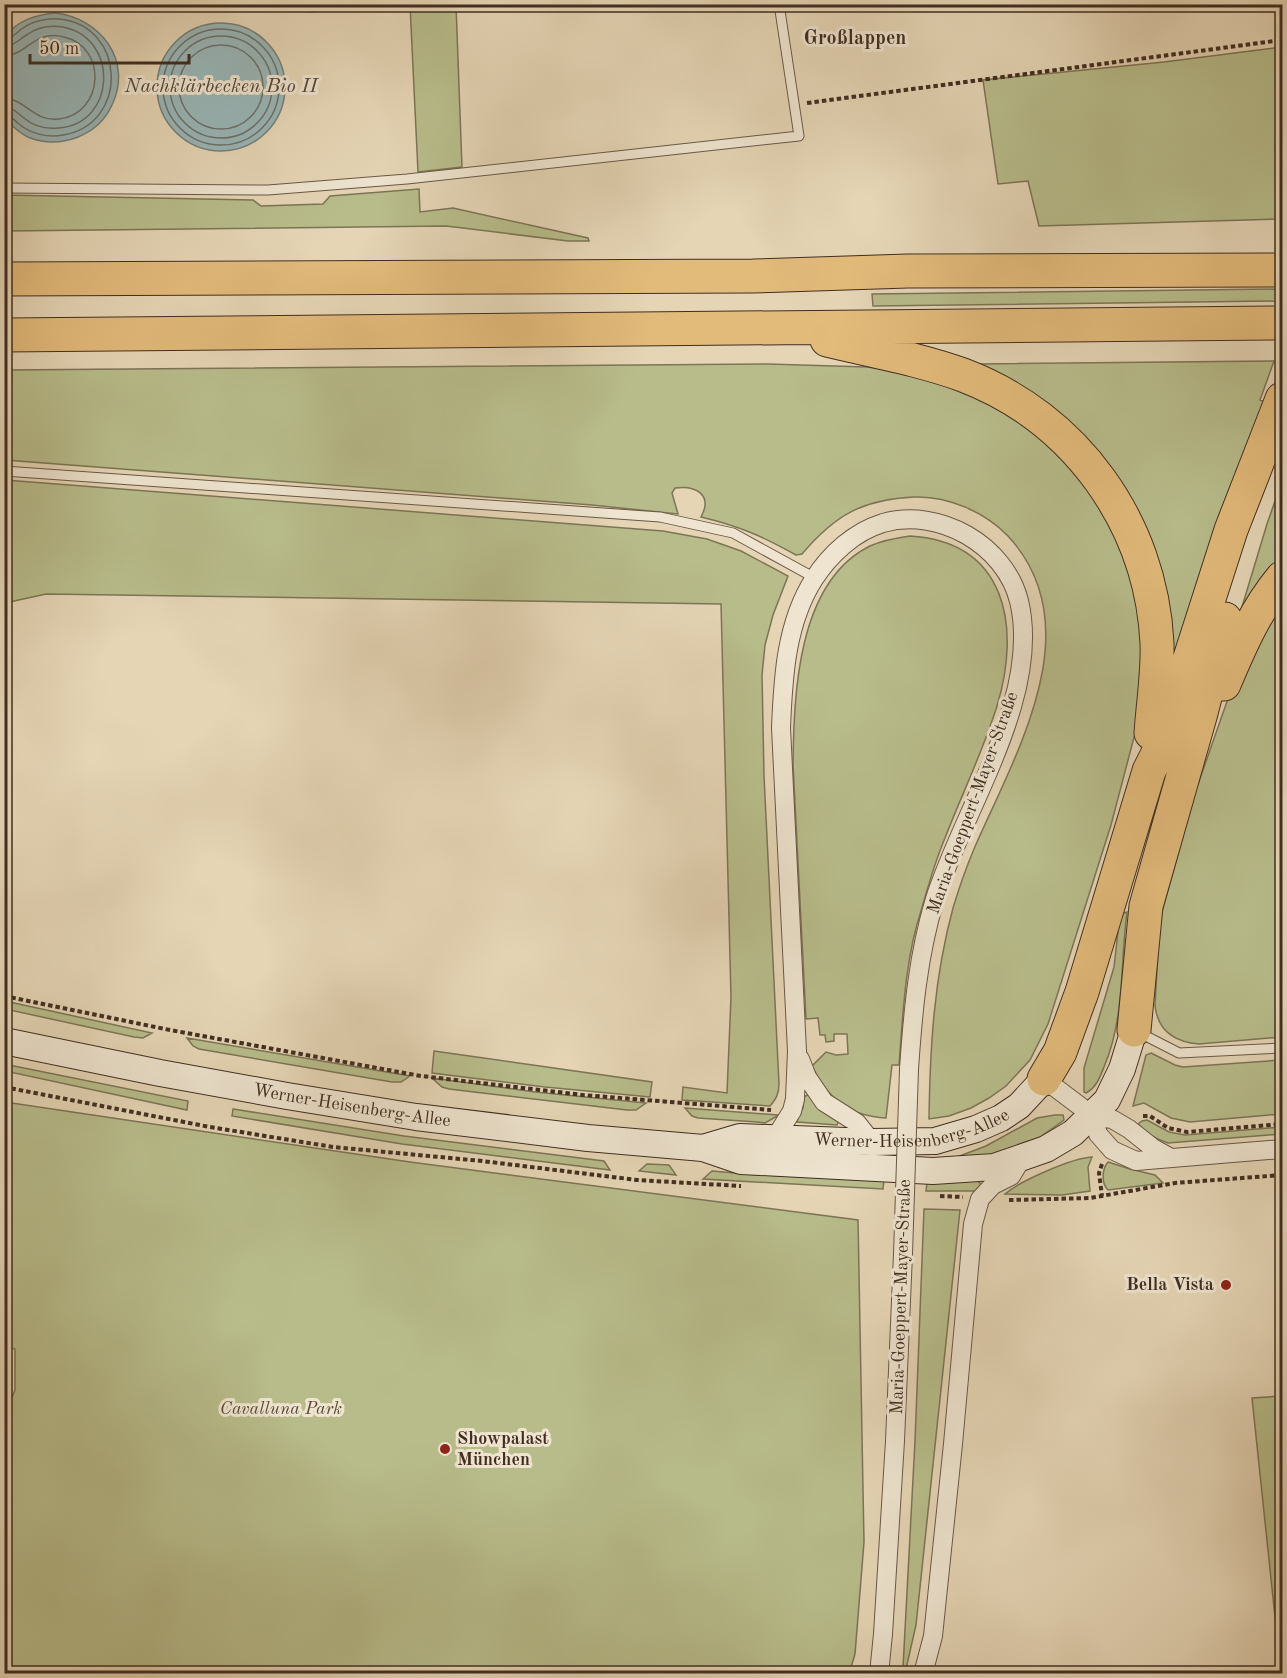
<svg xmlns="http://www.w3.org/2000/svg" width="1287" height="1678" viewBox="0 0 1287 1678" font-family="'Old Standard TT',serif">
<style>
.green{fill:#b8bc8b;stroke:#7c7556;stroke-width:1.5}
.water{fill:#99b6b7;stroke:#76807b;stroke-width:1.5}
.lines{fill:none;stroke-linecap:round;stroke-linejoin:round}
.shore{stroke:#6d726c;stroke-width:1.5}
.lane-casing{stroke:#6a5847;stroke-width:11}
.street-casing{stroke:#6a5847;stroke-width:20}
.secondary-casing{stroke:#412e22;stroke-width:28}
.highway-casing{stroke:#412e22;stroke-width:35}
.path{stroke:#412e22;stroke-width:4;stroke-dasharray:4.5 3;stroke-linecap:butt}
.lane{stroke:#eee4cf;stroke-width:9}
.street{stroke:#eee4cf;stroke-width:18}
.secondary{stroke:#eee4cf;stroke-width:26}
.highway{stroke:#e2ba7a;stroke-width:33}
.street-bridge-casing{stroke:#6a5847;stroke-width:20;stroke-linecap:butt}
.street-bridge{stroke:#eee4cf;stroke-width:18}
.poi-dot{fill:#8f2418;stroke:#eee4cf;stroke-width:2}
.labels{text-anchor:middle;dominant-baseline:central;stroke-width:6;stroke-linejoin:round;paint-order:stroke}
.street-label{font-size:18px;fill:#412e22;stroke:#eee4cf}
.poi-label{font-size:18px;font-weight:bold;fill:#412e22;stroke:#eee4cf;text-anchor:end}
.park-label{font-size:18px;font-style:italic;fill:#594a37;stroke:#eee4cf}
.neighbourhood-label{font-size:20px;font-weight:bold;fill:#412e22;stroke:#eee4cf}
.water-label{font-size:20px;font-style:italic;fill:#534940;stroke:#eee4cf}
</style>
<rect width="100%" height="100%" fill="#e5d5b5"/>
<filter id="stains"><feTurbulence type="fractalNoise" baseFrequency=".00333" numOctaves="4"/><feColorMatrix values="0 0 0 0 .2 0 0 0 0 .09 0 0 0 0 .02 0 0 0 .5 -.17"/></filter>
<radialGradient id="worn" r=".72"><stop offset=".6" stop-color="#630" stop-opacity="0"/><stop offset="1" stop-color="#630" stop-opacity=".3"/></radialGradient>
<path class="green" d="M410 5H456L462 167 418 172Z
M1282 47V219L1039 226 1028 181 998 184 983 80 1164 62Z
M419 189 420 212 453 208 588 238 589 241H568L446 226 5 231V195L253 200 261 206 323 204 330 196Z
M1282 289V301L873 306 872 294Z
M1274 361 1260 400 1268 403 1169 682 1154 558 976 368 979 364Z
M768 364 867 367 913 373 958 387 1039 431 1094 490 1130 562 1145 642 1138 722 1111 825 1048 1024 1030 1060 1006 1086 989 1098 971 1108 949 1116 929 1119C930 1047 934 978 953 908 959 888 966 868 974 849 1014 756 1093 628 1008 536 985 512 948 496 915 497 863 499 835 515 802 554L796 555C762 536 739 526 701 517 713 495 696 485 675 488L672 493 678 514 592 505 5 460 4 370Z
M5 480 663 531 707 539 741 551 788 576 773 615 765 645 762 675 764 776 779 1084C779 1094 776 1099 770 1106L682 1100 683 1087 727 1093 731 997 721 604 46 594 5 603Z
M1282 481V563L1229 650 1267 524Z
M910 536C1007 542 1021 627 997 706 983 751 962 794 945 838 935 861 928 887 921 911 905 960 903 1014 899 1065H892L886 1118C849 1116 828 1099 812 1066L826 1052 836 1055 848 1054 847 1034H834V1041L826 1042 825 1035H820L818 1018 806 1019 793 764C794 694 797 582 870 546 883 540 896 538 910 536Z
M1282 594V1037L1199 1044C1174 1042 1158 1031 1155 1006L1159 934 1162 912 1196 790 1238 670Z
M1127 912C1120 965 1125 1018 1104 1067 1100 1077 1096 1088 1086 1093L1084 1092V1068L1114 967 1120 914Z
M5 1001 152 1033 143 1038 134 1037 5 1009Z
M187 1038 410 1076 401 1082H392L199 1049 193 1046Z
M434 1051 652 1082 650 1097 545 1087 432 1073Z
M1151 1053 1175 1065 1183 1067 1282 1060V1114L1190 1122 1171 1118 1144 1103 1133 1106 1146 1055Z
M4 1064 188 1101 187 1110 5 1071Z
M432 1078 535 1092 646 1103 636 1110H627L449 1089 442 1087Z
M809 1094 839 1121 837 1125 797 1122 799 1114 803 1108 804 1097Z
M5 1102 410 1162 858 1220 864 1542 855 1654 849 1674 5 1673 4 1417 15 1390V1349L4 1346Z
M685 1108 779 1115 765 1123 757 1122 698 1118 692 1116Z
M233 1109 404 1136 604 1161 610 1170 402 1144 232 1116Z
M1055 1115H1063L1064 1120 1029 1145 1000 1155 957 1157 986 1146 1037 1118Z
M1147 1120 1169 1132 1185 1135 1282 1127V1134L1168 1143C1155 1139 1147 1134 1138 1124L1142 1121Z
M1092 1157 1088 1167 1090 1191 1062 1195 1005 1194C1020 1181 1072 1158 1092 1157Z
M1108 1162 1130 1169 1155 1175 1163 1183 1108 1190C1101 1183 1102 1169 1108 1162Z
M647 1164 669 1165 676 1175 639 1171Z
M712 1171 759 1175 884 1180 883 1189 703 1179Z
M976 1180 981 1184 976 1191H926L927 1183Z
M924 1209 960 1210 916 1625 906 1669 903 1668 915 1441Z
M1282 1396V1673L1281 1674 1252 1398Z"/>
<path class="water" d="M55 13C101 18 133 61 112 105 98 136 61 149 30 138 20 134 12 126 5 119V37C17 20 36 15 55 13Z
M157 87a64 64 0 1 1 128 0a64 64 0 1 1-128 0Z"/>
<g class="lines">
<path class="shore" d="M163 87a58 58 0 1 1 116 0a58 58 0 1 1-116 0Z
M170 87a51 51 0 1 1 102 0a51 51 0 1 1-102 0Z
M4 39C12 39 17 32 23 28 33 21 47 18 59 19 126 25 130 124 63 135 48 138 31 134 19 124 14 120 12 116 4 115
M179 87a42 42 0 1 1 84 0a42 42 0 1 1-84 0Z
M4 47C15 46 19 39 28 34 38 27 51 25 63 27 120 38 116 125 58 128 46 129 33 126 24 118 17 113 14 108 4 107
M4 56C28 55 34 29 64 37 108 47 104 114 59 119 33 122 26 99 4 98"/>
<defs>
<path id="lane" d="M267 4 312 7 313 4
M4 188 268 190 407 179 799 136 779 4
M4 471 660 517 733 533 815 578
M1138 1032 1179 1053 1282 1048
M227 1674H659"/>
<path id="street" d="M800 1059 807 1077 824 1102 857 1123 872 1142
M1044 1079 1093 1116 1112 1119 1129 1129 1153 1148 1171 1158
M1093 1116 1098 1134 1112 1150 1136 1161 1282 1149
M775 1138 792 1111 795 1099 797 1051 781 728C783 677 786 623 814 579 830 554 854 532 883 523 939 507 1005 545 1019 601 1042 696 963 810 935 899 918 955 913 1011 909 1069
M879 1674 883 1634 895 1441 903 1254
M923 1674 933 1636 953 1444 973 1224 980 1199 993 1185 1011 1176 1022 1158"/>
<g id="secondary">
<path id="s1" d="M4 1041 160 1073 287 1096 416 1117 588 1138 703 1148 741 1161 933 1171 994 1167 1046 1149 1073 1133 1107 1100 1122 1069 1134 1030"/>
<path id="s2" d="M703 1148 740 1137 872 1142 935 1141 976 1129 1001 1118 1019 1106 1044 1079"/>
</g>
<path id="highway" d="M4 279 753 276 908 271 1282 270
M4 335 1282 323
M827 340C872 351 919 359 963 375 1076 418 1151 523 1157 643 1158 674 1153 703 1151 733
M1224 684C1240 646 1256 609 1282 578
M1134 1030 1146 906 1201 713 1225 619
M1044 1079 1060 1052 1082 992 1149 771 1162 745 1231 530 1282 399"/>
</defs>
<use href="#lane" class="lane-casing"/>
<use href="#street" class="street-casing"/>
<use href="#secondary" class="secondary-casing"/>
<use href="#highway" class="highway-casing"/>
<path class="path" d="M807 103 1282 40
M4 996 170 1030 421 1076 583 1095 771 1110
M4 1087 210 1127 333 1147 482 1161 637 1180 741 1186
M1143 1116H1150L1168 1128 1187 1132 1282 1124
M1102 1164 1099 1173 1102 1196
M940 1196 963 1197
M1009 1200 1090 1198 1175 1183 1282 1175"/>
<use href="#lane" class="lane"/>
<use href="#street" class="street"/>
<use href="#secondary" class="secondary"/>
<use href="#highway" class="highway"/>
<defs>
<path id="street-bridge" d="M903 1254 909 1069"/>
</defs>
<use href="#street-bridge" class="street-bridge-casing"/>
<use href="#street-bridge" class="street-bridge"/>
</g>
<g class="poi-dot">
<circle cx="1226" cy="1285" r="6"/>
<circle cx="445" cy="1449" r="6"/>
</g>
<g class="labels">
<g class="street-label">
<text transform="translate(973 803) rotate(-70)">Maria-Goeppert-Mayer-Straße</text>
<text stroke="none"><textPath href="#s1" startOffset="354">Werner-Heisenberg-Allee</textPath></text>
<text stroke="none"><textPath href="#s2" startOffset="212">Werner-Heisenberg-Allee</textPath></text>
<text transform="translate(901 1297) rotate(-88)">Maria-Goeppert-Mayer-Straße</text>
</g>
<g class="poi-label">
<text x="1214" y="1285">Bella Vista</text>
<text x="457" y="1439" text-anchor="start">Showpalast<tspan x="457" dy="21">München</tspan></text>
</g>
<g class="park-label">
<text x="281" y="1409">Cavalluna Park</text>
</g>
<g class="neighbourhood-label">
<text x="855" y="39">Großlappen</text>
</g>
<g class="water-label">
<text x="221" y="87">Nachklärbecken Bio II</text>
</g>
</g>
<rect width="1287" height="1678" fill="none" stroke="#e5d5b5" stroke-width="24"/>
<rect x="6" y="6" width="1275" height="1666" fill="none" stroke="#412e22" stroke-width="3"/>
<rect x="12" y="12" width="1263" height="1654" fill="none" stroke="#412e22" stroke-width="1.5"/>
<path d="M30 54v9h159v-9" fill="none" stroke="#412e22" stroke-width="3"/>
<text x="39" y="54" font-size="18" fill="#412e22" stroke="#eee4cf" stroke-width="4.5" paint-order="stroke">50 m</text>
<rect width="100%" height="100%" filter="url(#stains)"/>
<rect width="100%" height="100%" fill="url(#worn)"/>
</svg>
